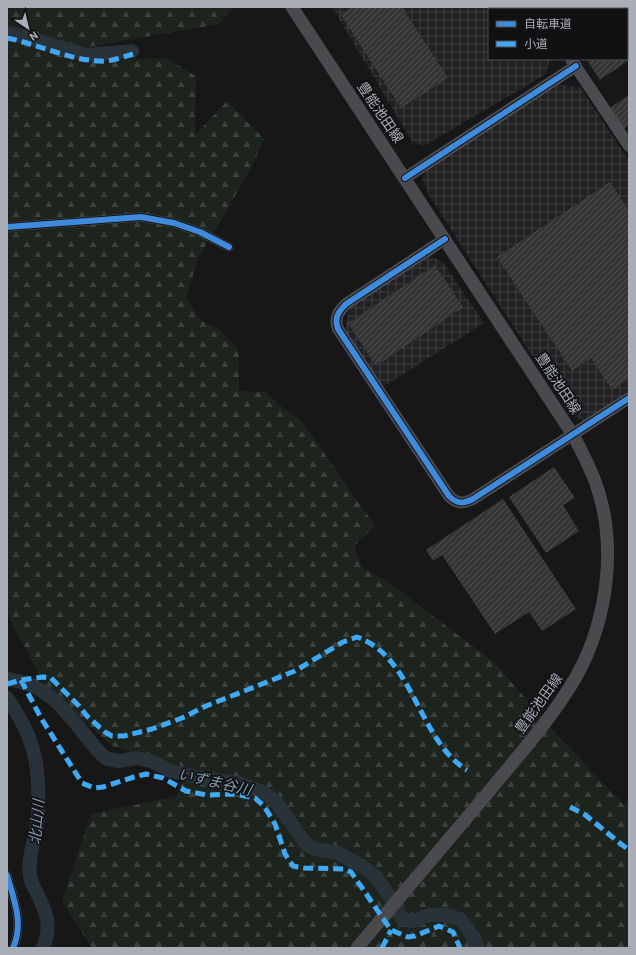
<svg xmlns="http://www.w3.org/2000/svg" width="636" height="955" viewBox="0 0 636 955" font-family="Barlow,'Noto Sans JP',sans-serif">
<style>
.industrial{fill:url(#industrial-grid)}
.forest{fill:url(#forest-firs)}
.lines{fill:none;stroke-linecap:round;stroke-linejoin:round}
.river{stroke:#2a3239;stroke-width:14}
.building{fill:url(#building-hatch)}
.minor{stroke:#4b4c50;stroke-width:9}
.tertiary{stroke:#4b4c50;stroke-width:12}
.secondary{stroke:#4a4a4e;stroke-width:13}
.quiet{stroke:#3fa9f5;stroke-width:5;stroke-dasharray:10 5;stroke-linecap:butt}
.cycleway-casing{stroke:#111113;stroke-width:8}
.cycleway{stroke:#408adc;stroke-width:6}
.labels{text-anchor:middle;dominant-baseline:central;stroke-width:3.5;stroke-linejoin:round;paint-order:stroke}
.street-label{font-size:14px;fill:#a8adb8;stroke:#111113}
.water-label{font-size:15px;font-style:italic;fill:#7f9bb3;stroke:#111113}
</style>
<defs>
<pattern id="industrial-grid" width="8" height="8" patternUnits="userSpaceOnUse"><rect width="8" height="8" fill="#212123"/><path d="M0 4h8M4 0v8" fill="none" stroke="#3e3f41"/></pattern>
<pattern id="forest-firs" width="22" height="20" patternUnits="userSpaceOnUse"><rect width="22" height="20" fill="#1d241e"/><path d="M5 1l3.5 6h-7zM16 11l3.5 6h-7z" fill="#3b413d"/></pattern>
<pattern id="building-hatch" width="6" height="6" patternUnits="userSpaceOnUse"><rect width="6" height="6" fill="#353536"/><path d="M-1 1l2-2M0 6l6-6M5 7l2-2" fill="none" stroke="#4f5051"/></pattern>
</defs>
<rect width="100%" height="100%" fill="#171717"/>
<path class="industrial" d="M332 7H523L524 9H489V59H550L546 74 424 146 413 143Z
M556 84 580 87 629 161V391L584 421 570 414 429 195 422 178 425 173 429 168Z
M430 256 443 262 484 323 381 388 345 329 350 308Z"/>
<path class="forest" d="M7 7H235L219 24 77 49 72 61 166 58 196 76 195 135 227 101 264 139 249 172 199 257 186 298 201 320 219 329 239 350V391L265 392 283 408 301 420 375 526 354 546 362 567 388 582 494 662 553 730 623 804 629 800V948H92L62 901 91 814 176 796 189 768 112 746 45 685 7 614Z"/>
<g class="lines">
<path class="river" d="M7 33 22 36 86 55 132 51
M7 679C53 684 71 719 98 751L107 759 119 761 137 758 151 761 171 771 201 778 238 783 265 793 276 802 306 844 314 849 338 853 362 866 375 876 389 895 402 919 413 921 429 915H444L460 919 468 929 478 948
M7 698C33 735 40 762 38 807 38 811 39 815 38 819 36 837 27 858 30 876 31 882 34 888 37 893 47 914 52 926 43 948"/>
</g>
<path class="building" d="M353 7H402L448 78 401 108 341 15Z
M619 7H629V60L600 80 586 59H627V9H616Z
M629 95V125L624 129 610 108Z
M610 182 629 211V379L612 390 591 358 572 371 497 257Z
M435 265 463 307 376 366 348 323Z
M554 467 575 498 563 505 579 531 546 553 509 497Z
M503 499 576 609 542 631 529 612 495 634 442 555 433 561 426 550Z"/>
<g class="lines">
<path class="minor" d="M7 227 141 217 174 223 200 232 229 247
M7 875C14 900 24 923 13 948"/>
<path class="tertiary" d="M537 7 538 9
M572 61 629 146
M405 178 576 66
M445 239 346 304C338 312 334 318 338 329L449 496C457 504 463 504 473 499L629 398"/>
<path class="secondary" d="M292 7 573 435C581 450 589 465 595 481 618 543 608 620 576 677 551 720 517 757 486 795 443 846 400 897 357 948"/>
<path class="quiet" d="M7 38C38 44 68 60 100 61 110 62 123 57 133 54
M21 680 41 718 82 783 94 788 103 787 134 777 146 774 163 778 186 791 207 795 234 794 255 798 264 806 275 824 285 854 293 866 304 868 345 869 351 872 391 930 408 937 415 936 439 926 453 932 460 948
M7 684 21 680 43 677 51 678 79 706 87 716 105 732 112 736H124L152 729 182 718 206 706 295 671 343 642 357 637C414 657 418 740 467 770
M570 807 584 814 621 844 629 850
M382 948 391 930"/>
<defs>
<path id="cycleway" d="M405 178 576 66
M7 227 141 217 174 223 200 232 229 247
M445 239 346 304C338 312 334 318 338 329L449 496C457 504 463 504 473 499L629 398
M7 875C14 900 24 923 13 948"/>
</defs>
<use href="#cycleway" class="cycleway-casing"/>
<use href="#cycleway" class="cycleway"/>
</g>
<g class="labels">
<g class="street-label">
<text transform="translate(381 112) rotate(56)">豊能池田線</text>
<text transform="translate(559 383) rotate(57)">豊能池田線</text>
<text transform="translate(538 703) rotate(-54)">豊能池田線</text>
</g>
<g class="water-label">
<text transform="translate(215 781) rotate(13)">いずま谷川</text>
<text transform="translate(36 822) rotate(-85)">北山川</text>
</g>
</g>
<rect width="636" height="955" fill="none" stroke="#a8adb8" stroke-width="16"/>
<rect x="488" y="8" width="140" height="52" fill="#111113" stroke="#4d4f55"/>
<rect x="496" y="21" width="20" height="6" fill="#408adc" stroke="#4d4f55"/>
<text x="524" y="28" font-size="12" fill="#a8adb8">自転車道</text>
<rect x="496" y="41" width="20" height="6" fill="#3fa9f5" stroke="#4d4f55"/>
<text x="524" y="48" font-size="12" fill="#a8adb8">小道</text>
<g transform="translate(28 28) rotate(145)" stroke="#111113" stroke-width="3" paint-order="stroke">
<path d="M0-3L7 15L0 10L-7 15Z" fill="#a8adb8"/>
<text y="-6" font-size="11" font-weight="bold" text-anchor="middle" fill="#a8adb8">N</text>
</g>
</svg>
